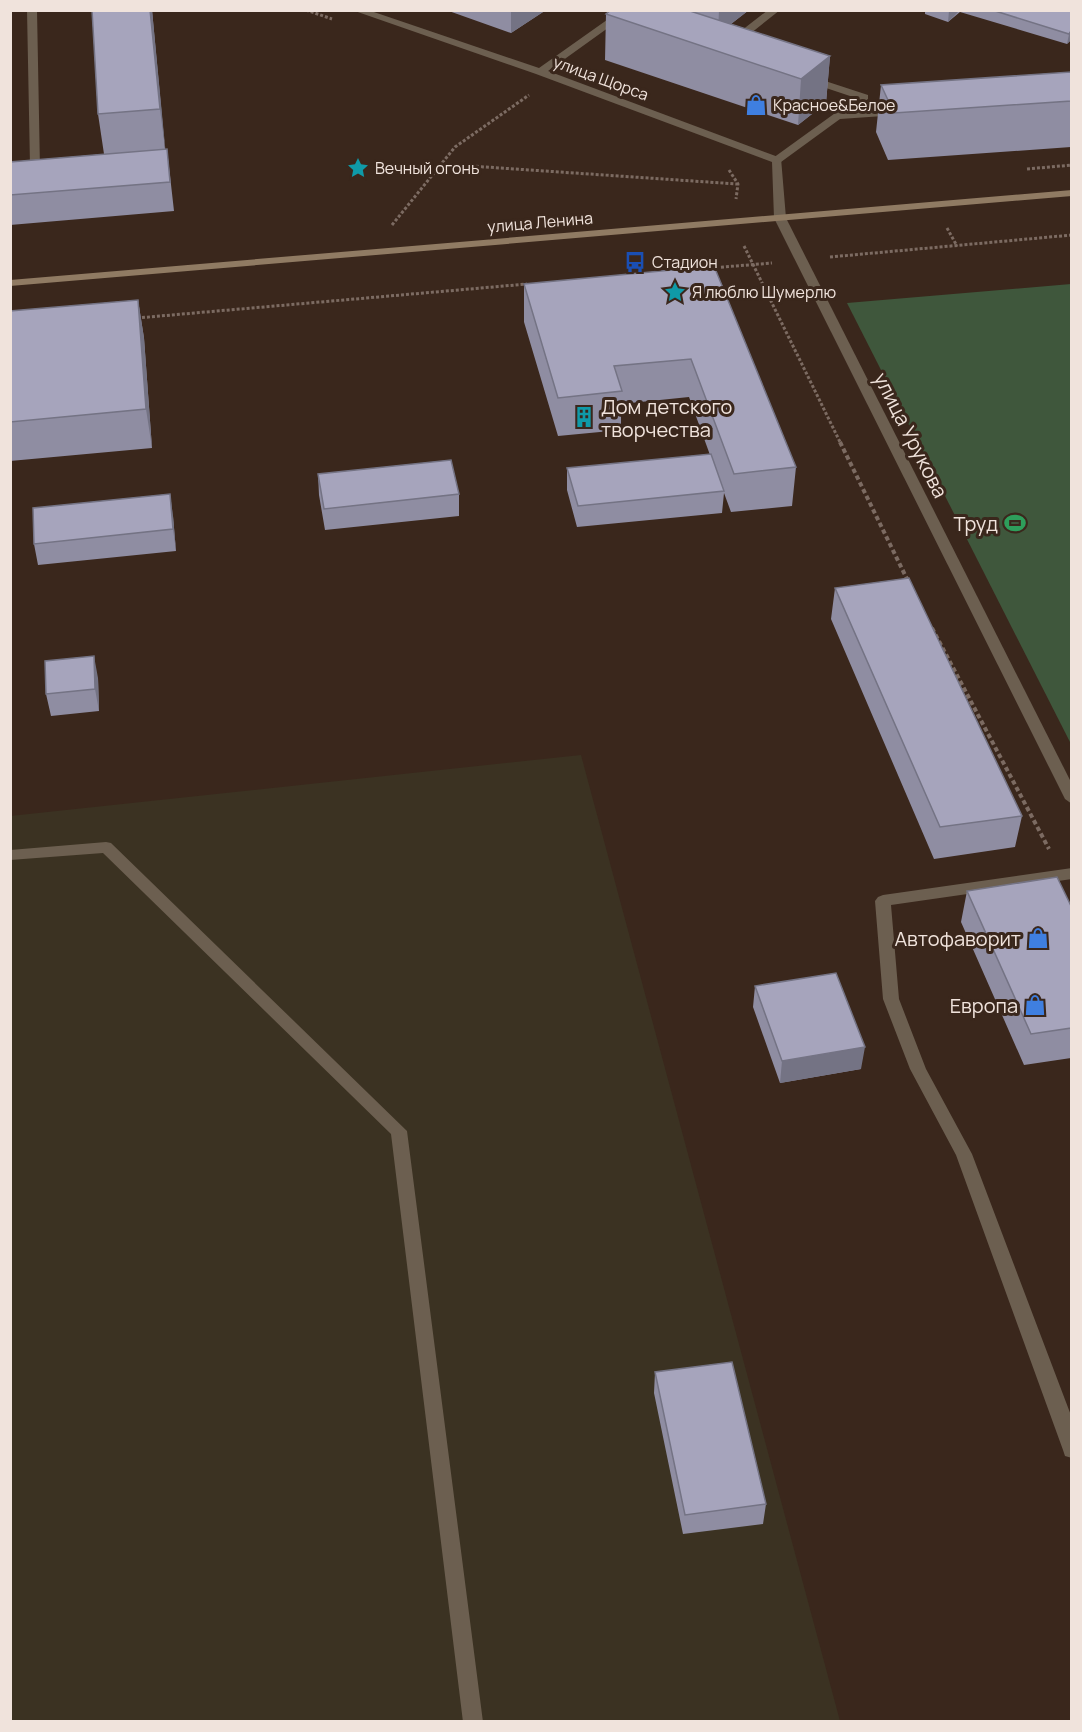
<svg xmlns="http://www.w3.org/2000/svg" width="1082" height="1732" viewBox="0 0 1082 1732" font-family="Manrope,sans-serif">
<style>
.industrial{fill:#3b3222}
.green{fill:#3f573c}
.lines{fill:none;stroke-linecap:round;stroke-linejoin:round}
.path-far1{stroke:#7c6b62;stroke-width:3;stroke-dasharray:3 2;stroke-linecap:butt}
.path{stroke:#7c6b62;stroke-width:4;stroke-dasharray:4.5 3;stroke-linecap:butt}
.service{fill:#6c5f50;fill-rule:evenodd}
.minor{fill:#6c5f50;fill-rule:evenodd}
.tertiary{fill:#6c5f50;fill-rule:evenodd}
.secondary{fill:#907b63;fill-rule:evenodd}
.wall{fill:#8f8da2}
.shaded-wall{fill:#747384}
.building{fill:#a6a4bc;stroke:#747384;stroke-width:1.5}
.labels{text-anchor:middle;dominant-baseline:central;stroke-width:6;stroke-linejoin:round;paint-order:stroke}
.far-street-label{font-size:16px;fill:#f0e3dc;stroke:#3a271c}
.far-poi-label{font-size:16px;fill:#f0e3dc;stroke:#3a271c;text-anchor:start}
.poi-label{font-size:20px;fill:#f0e3dc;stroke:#3a271c;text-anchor:end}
.street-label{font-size:20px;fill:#f0e3dc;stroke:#3a271c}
</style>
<rect width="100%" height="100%" fill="#3a271c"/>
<path class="industrial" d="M581 755 840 1721H11L10 816Z"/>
<path class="green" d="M1071 284H1072L1071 744 847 303Z"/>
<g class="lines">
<path class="path-far1" d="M306 10 332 19
M441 164 737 184
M1027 169 1072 165
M729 170 738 184 736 199
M392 225 455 147 529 95
M947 228 957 246
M744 246 841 444
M830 257 1072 235
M711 268 772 263
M137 318 527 284"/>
<path class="path" d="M840 442 908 581
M932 628 1049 849"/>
<path class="service" d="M27 10H37L40 169 35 172 10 174V168L30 166Z
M768 10H780L736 45H728V41Z
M805 77H813L868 95V99L850 112 898 109 903 112 898 115 840 119 781 162H773V158L856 98 805 81Z
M106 842 111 843 407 1131 483 1722H463L391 1134 103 853 10 860V850Z
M1072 868V879L891 905 899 999 926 1069 972 1154 1072 1418V1458L1065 1456 1063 1450 956 1155 910 1069 883 999 875 901 878 897 883 895Z"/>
<path class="minor" d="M352 10H368L539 68 621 10H633L548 71 781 158 786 218 780 221 774 218 772 162 536 74Z"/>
<path class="tertiary" d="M780 215 786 218 1072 784V804L1065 799 774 218Z"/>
<path class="secondary" d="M1072 190V196L10 286V280Z"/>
</g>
<path class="wall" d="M92 10H152L165 149H167L174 211 10 225V162L104 154 98 114Z
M446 10H543V12L511 33Z
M611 10H749L731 24 830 56 826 103 798 125 605 60 606 14Z
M925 10H1071V40L1067 44 960 12 948 22 925 14Z
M1071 72V147L888 160 876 132 881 85Z
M714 266 796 467 792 506 731 512 724 493 722 513 577 527 567 490V468L710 455 689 397 621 404V430L558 436 524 322V284Z
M138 300 144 338 152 448 10 461V311Z
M318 474 459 494V516L325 530 319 495Z
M173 516 176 551 38 565 34 544Z
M835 588 1022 816 1015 847 934 859 831 619Z
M98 678 99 711 51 716 46 694Z
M967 891 1071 906V1058L1024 1065 961 922Z
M755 986 861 1069 780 1083 753 1007Z
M655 1372 766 1504 763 1524 683 1534 654 1393Z"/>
<path class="shaded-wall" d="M150 10H152L166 156 160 109Z
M511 10H543V12L511 33Z
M719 10H749L718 34Z
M951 10H960L948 22 949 11Z
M1071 31V40L1067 44 1069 34Z
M830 56 826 103 798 125 801 79Z
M138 300 144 338 152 448 146 409Z
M170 494 173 516 176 551 173 529Z
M94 656 98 678 99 711 95 689Z
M865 1047 861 1069 780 1083 782 1061Z"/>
<path class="building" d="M92 10H150L160 109 98 114Z
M611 10H687L830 56 801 79 606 14Z
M992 10H1071V31L1069 34Z
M1071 72V101L894 113 881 85Z
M167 149 170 182 10 195V162Z
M714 266 796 467 734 474 691 359 614 366 622 391 558 398 524 284Z
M138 300 146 409 10 422V311Z
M711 454 724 491 578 506 567 468Z
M451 460 459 494 324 509 318 474Z
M170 494 173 529 34 544 33 508Z
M909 578 1022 816 940 827 835 588Z
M94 656 95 689 46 694 45 661Z
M1057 877 1071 906V1028L1031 1034 967 891Z
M836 973 865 1047 782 1061 755 986Z
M732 1362 766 1504 685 1515 655 1372Z"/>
<defs>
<symbol id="shop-bare" viewBox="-9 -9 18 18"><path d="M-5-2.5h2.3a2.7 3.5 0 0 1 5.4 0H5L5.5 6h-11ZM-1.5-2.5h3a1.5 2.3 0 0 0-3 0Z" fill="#3f7fe0" stroke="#3a271c" stroke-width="2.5" paint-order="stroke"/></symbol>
<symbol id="sight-bare" viewBox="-9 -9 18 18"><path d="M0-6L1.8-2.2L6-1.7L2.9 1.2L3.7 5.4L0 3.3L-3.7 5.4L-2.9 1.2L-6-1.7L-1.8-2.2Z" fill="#0f9aa8" stroke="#3a271c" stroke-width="2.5" paint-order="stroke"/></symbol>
<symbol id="bus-bare" viewBox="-9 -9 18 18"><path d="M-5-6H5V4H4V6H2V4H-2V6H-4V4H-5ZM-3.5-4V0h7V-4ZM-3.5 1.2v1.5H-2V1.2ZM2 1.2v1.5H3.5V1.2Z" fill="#1a4fb4" stroke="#3a271c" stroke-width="2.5" paint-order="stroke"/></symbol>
<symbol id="building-bare" viewBox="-9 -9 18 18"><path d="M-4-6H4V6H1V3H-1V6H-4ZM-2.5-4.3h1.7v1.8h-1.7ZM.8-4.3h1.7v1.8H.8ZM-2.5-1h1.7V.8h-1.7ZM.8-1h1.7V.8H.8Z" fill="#0f9aa8" stroke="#3a271c" stroke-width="2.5" paint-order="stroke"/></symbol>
<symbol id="stadium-bare" viewBox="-9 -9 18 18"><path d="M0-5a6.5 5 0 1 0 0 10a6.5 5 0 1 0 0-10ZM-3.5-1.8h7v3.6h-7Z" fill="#2e9e5b" stroke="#3a271c" stroke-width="2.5" paint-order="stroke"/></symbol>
</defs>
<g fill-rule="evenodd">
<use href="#shop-bare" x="741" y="90" width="30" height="30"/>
<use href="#sight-bare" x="343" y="153" width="30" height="30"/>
<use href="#bus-bare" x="620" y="247" width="30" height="30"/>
<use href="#sight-bare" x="660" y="277" width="30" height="30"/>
<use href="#building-bare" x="569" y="402" width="30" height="30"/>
<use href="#stadium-bare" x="1000" y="508" width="30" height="30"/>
<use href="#shop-bare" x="1023" y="923" width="30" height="30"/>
<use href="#shop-bare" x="1020" y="990" width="30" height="30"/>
</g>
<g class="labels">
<g class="far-street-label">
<text transform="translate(601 78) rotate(20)">улица Щорса</text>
<text transform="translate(540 222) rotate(-5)">улица Ленина</text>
</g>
<g class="far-poi-label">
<text x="773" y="105">Красное&amp;Белое</text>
<text x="375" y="168">Вечный огонь</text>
<text x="652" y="262">Стадион</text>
<text x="692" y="292">Я люблю Шумерлю</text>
</g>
<g class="poi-label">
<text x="601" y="406" text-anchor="start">Дом детского<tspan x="601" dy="23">творчества</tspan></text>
<text x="998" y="523">Труд</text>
<text x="1021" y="938">Автофаворит</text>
<text x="1018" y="1005">Европа</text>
</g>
<g class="street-label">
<text transform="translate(911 435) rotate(63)">улица Урукова</text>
</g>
</g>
<rect width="1082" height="1732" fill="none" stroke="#f0e3dc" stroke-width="24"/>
</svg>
